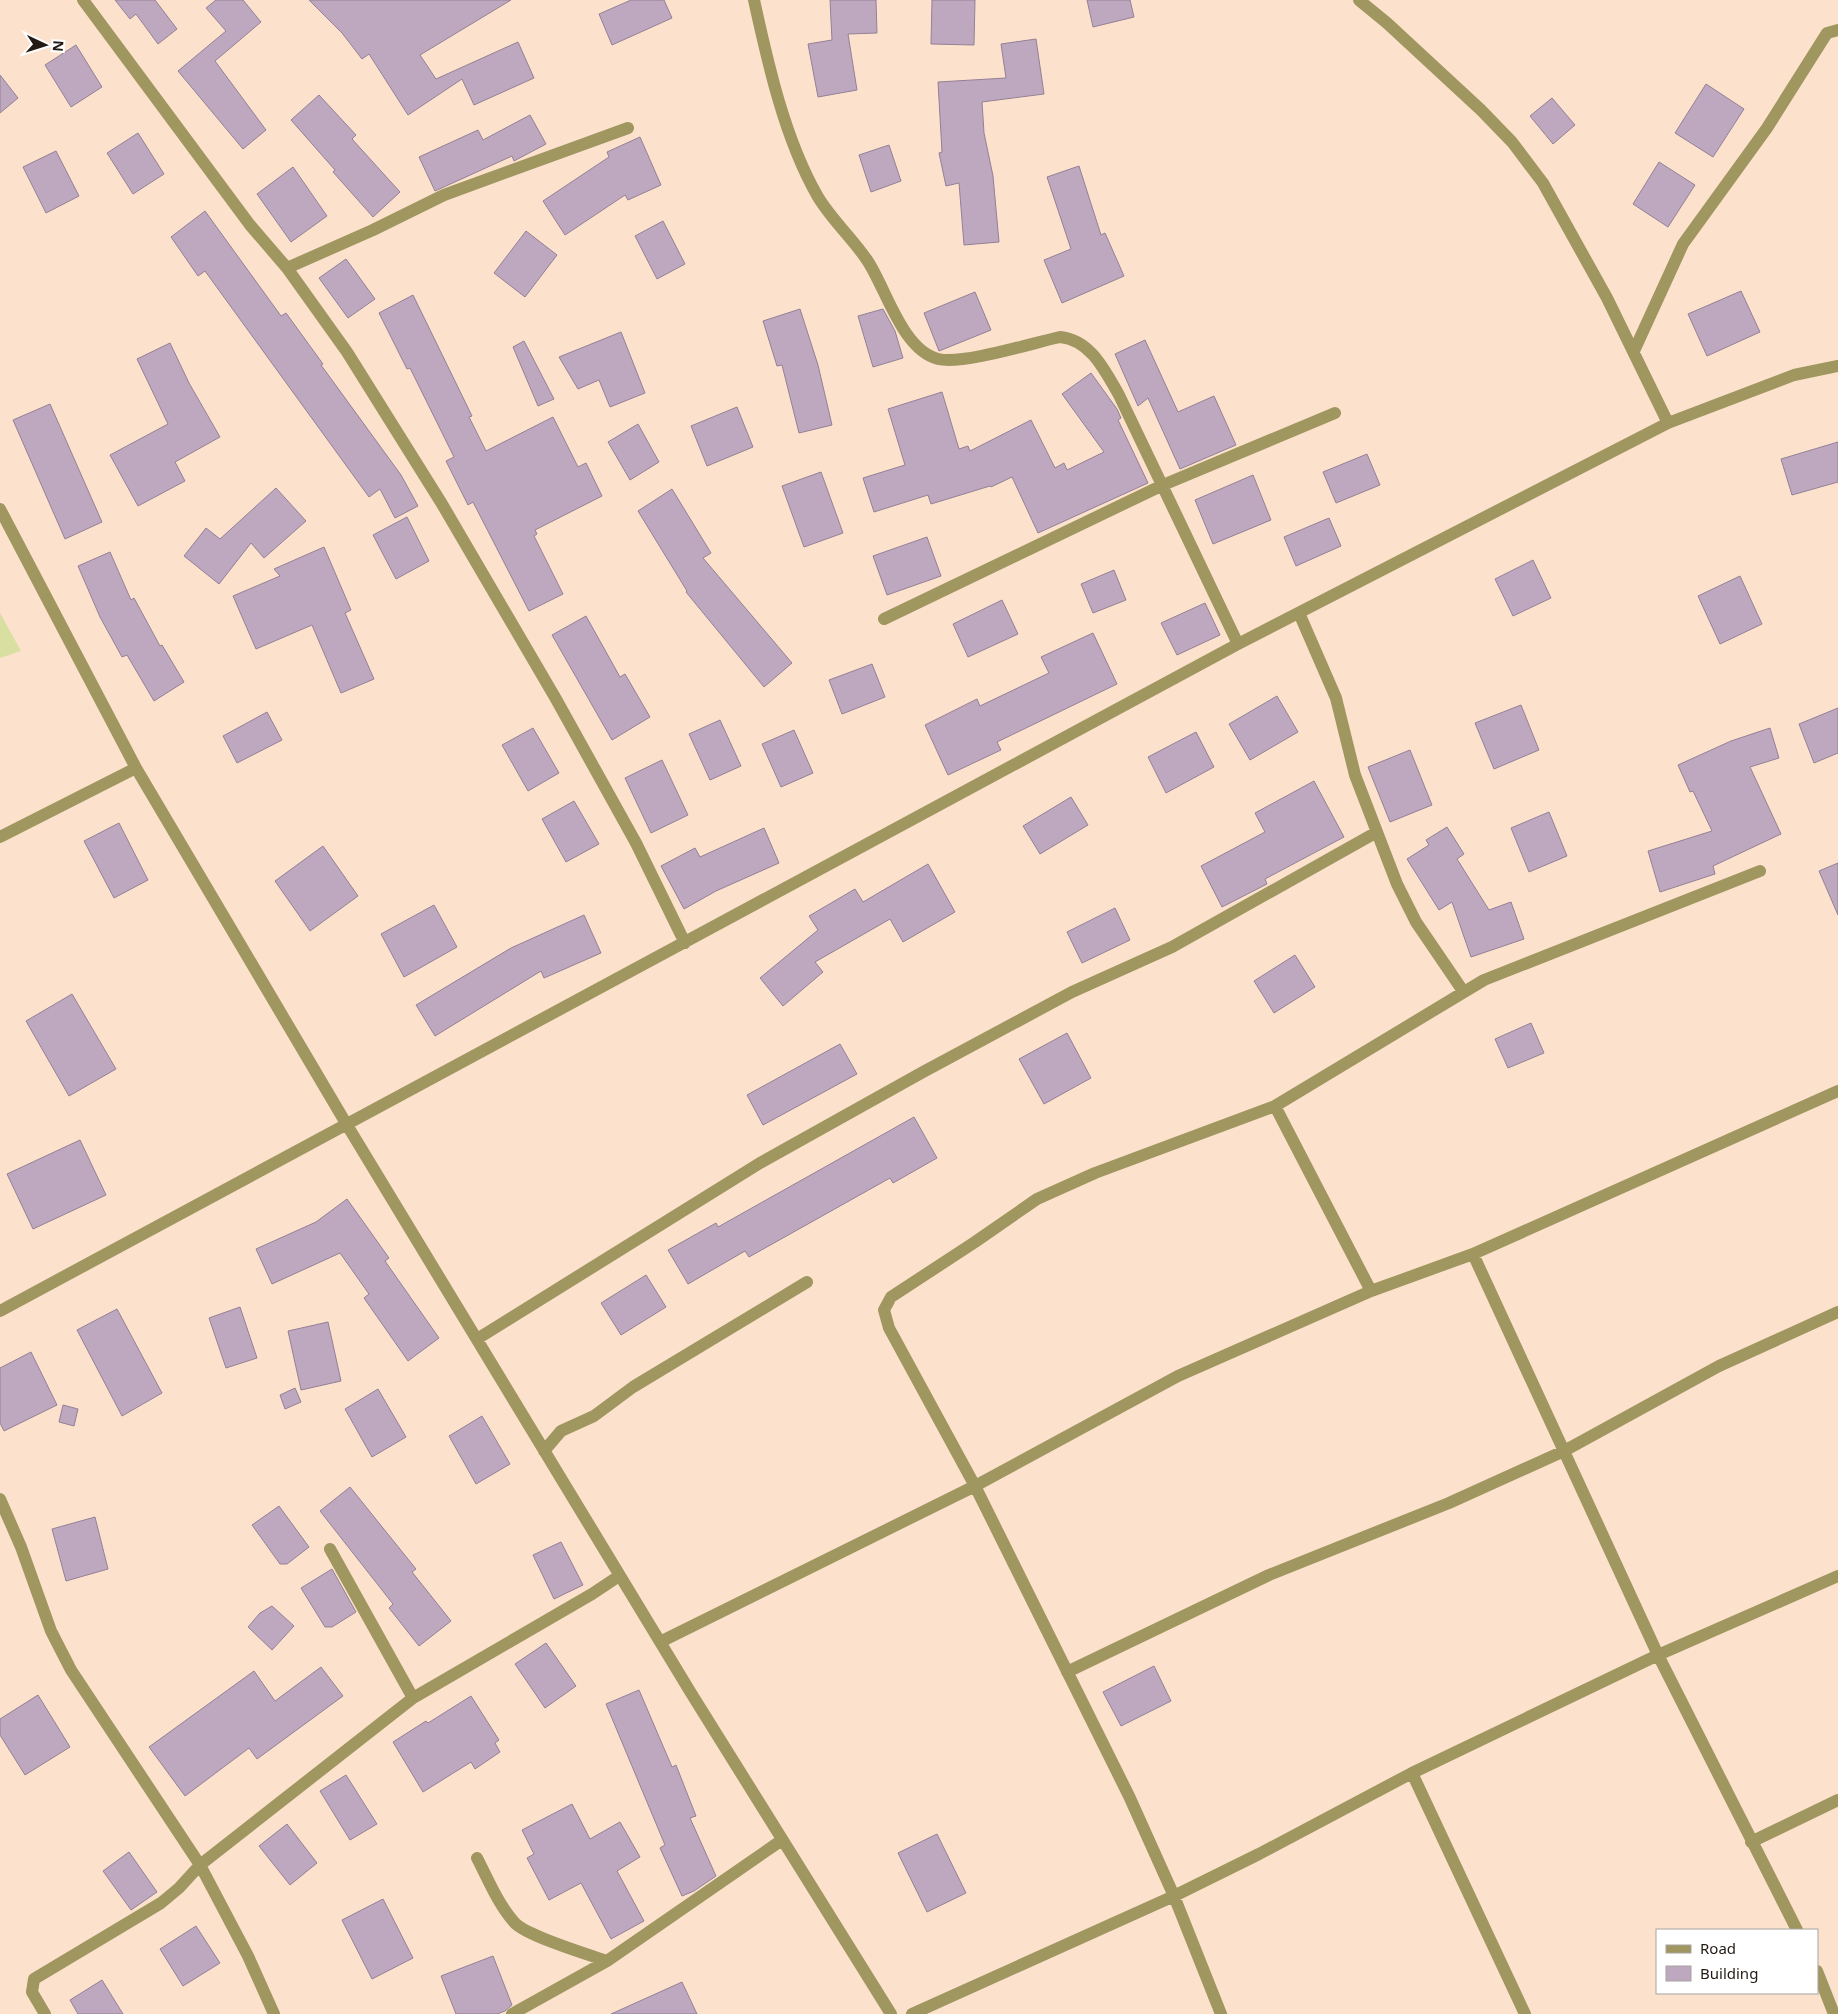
<svg xmlns="http://www.w3.org/2000/svg" width="1838" height="2014" viewBox="0 0 1838 2014" font-family="'Noto Sans',sans-serif">
<style>
.green{fill:#d9dea1}
.building{fill:#bea8bf;stroke:#948096}
.lines{fill:none;stroke-linecap:round;stroke-linejoin:round}
.minor{stroke:#a0965f;stroke-width:12}
</style>
<rect width="100%" height="100%" fill="#fce2cd"/>
<path class="green" d="M0 613 21 651 0 658Z"/>
<path class="building" d="M115 0H155L177 29 158 44 136 14 130 19Z
M216 0H243L261 22 215 61 266 130 243 149 178 71 226 31 206 8Z
M309 0H511L420 55 436 79 518 42 534 78 474 105 462 79 408 115 369 54 362 59 342 33Z
M631 0H664L672 18 612 45 599 14Z
M830 0H876L877 33 848 34 857 90 818 97 808 44 832 40Z
M932 0H975L974 45 931 44Z
M1087 0H1130L1134 17 1093 27Z
M1036 39 1044 94 982 102 984 133 993 176 999 242 964 245 959 183 946 186 939 153 942 152 938 82 1006 78 1001 44Z
M76 45 102 87 71 107 45 65Z
M0 75 18 98 0 113Z
M1706 84 1744 109 1713 157 1675 133Z
M319 95 356 135 352 139 400 192 373 217 333 172 335 170 291 120Z
M1552 98 1575 125 1553 144 1530 116Z
M530 115 546 144 514 161 512 156 435 191 419 157 478 130 483 140Z
M138 133 164 174 133 194 107 153Z
M640 137 661 185 628 200 625 195 565 235 543 201 609 157 607 152Z
M889 145 901 181 871 192 859 155Z
M56 151 79 196 46 213 23 167Z
M1659 162 1695 185 1668 227 1633 204Z
M1079 166 1101 235 1105 233 1124 276 1062 303 1044 260 1071 249 1047 177Z
M293 167 327 216 291 242 257 194Z
M205 211 281 316 286 313 323 364 321 365 401 475 418 506 395 518 380 489 369 497 205 271 198 276 171 237Z
M663 221 685 264 657 279 635 236Z
M526 231 557 255 525 297 494 273Z
M346 259 375 299 348 318 319 278Z
M1741 291 1760 332 1707 356 1688 314Z
M975 292 991 330 939 351 924 313Z
M413 295 472 416 469 417 486 451 553 417 578 467 586 463 602 496 535 530 537 534 534 536 563 594 529 611 473 502 468 505 446 461 454 457 410 368 407 369 379 313Z
M800 309 818 365 832 425 799 433 782 365 777 366 763 321Z
M883 309 895 331 903 358 873 367 858 316Z
M621 332 645 393 610 407 599 380 578 389 559 357Z
M1145 340 1178 412 1214 396 1236 445 1180 469 1148 398 1138 406 1115 354Z
M524 341 554 399 538 406 513 347Z
M170 343 189 383 220 437 175 462 185 481 138 506 110 455 168 424 137 359Z
M1091 373 1117 409 1121 418 1118 420 1148 483 1038 533 1012 477 991 487 990 486 931 504 928 495 874 512 863 478 905 465 888 409 942 392 959 449 968 446 970 451 1031 420 1055 468 1064 463 1067 470 1104 452 1062 394Z
M50 404 102 522 65 539 13 420Z
M737 407 753 447 707 466 691 426Z
M638 424 659 462 630 480 608 442Z
M1838 442V482L1792 495 1781 459Z
M1367 454 1380 485 1336 503 1323 472Z
M821 472 843 533 804 547 782 486Z
M1253 475 1271 520 1213 544 1195 500Z
M276 488 306 521 264 558 251 543 219 584 184 556 206 528 220 539Z
M672 489 711 553 703 558 792 663 764 687 686 592 687 591 638 511Z
M407 517 429 561 396 579 373 535Z
M1329 518 1341 546 1296 566 1284 537Z
M927 537 941 576 887 595 873 556Z
M324 547 351 610 345 613 374 679 341 693 312 625 256 649 233 596 280 576 274 569Z
M110 552 131 600 134 598 160 646 162 645 184 682 154 701 127 655 122 657 100 617 78 566Z
M1533 560 1551 598 1513 616 1495 579Z
M1114 570 1126 600 1093 613 1081 584Z
M1740 576 1762 624 1720 644 1698 596Z
M1002 600 1018 634 968 657 953 624Z
M1205 603 1220 635 1177 655 1161 623Z
M586 616 620 677 625 674 650 717 612 740 552 635Z
M1093 633 1117 684 997 742 1001 750 948 775 925 725 977 699 980 706 1049 673 1041 657Z
M872 664 885 697 842 714 829 680Z
M1277 696 1298 732 1250 760 1229 724Z
M1521 705 1539 750 1494 769 1475 723Z
M1838 708V753L1814 763 1799 724Z
M267 712 282 740 237 763 223 736Z
M720 720 741 766 710 780 689 734Z
M533 728 559 773 528 791 502 745Z
M1770 728 1779 758 1750 767 1781 834 1713 866 1715 874 1660 892 1648 851 1712 831 1693 791 1690 792 1678 765 1731 741Z
M794 730 813 773 781 787 762 744Z
M1196 732 1214 767 1166 793 1148 757Z
M1410 750 1432 805 1390 822 1368 767Z
M662 760 688 815 651 833 625 778Z
M1314 781 1344 837 1265 879 1267 884 1222 907 1201 866 1265 832 1255 813Z
M1071 797 1088 825 1040 854 1023 826Z
M574 801 599 844 566 862 542 819Z
M1549 812 1567 856 1529 872 1511 828Z
M119 823 148 880 114 898 84 841Z
M1447 827 1464 854 1457 859 1489 910 1511 902 1524 939 1471 957 1452 902 1439 910 1407 859 1429 845 1426 840Z
M764 828 779 863 716 891 684 909 661 866 695 848 700 857Z
M323 846 358 896 310 931 275 881Z
M1838 863V915L1819 871Z
M928 864 955 912 903 942 890 919 815 962 823 972 783 1006 760 978 818 930 809 916 855 889 863 902Z
M434 905 457 947 404 977 381 934Z
M1115 908 1130 940 1082 963 1067 932Z
M584 915 601 953 544 978 541 971 435 1036 416 1005 511 948Z
M1295 955 1315 987 1274 1013 1254 981Z
M72 994 116 1069 69 1096 26 1021Z
M1531 1023 1544 1053 1508 1068 1495 1039Z
M1067 1033 1091 1078 1044 1104 1019 1059Z
M840 1044 857 1074 763 1125 747 1095Z
M914 1117 937 1158 893 1183 890 1178 749 1257 745 1251 688 1284 668 1250 716 1223 718 1227Z
M80 1140 106 1195 33 1229 7 1174Z
M347 1199 389 1258 385 1261 439 1338 408 1361 364 1298 369 1294 340 1253 272 1284 256 1249 316 1222Z
M646 1275 666 1307 621 1335 601 1303Z
M240 1307 257 1358 226 1368 209 1318Z
M117 1309 162 1393 122 1416 77 1330Z
M328 1322 341 1381 301 1390 288 1331Z
M31 1352 57 1405 4 1431 0 1423V1368Z
M295 1388 301 1402 285 1409 280 1395Z
M378 1389 406 1437 372 1457 345 1409Z
M63 1405 78 1409 74 1426 59 1422Z
M482 1416 510 1464 476 1484 449 1436Z
M350 1487 416 1569 412 1572 451 1621 419 1646 389 1608 393 1604 320 1511Z
M279 1506 309 1547 287 1564H280L252 1525Z
M95 1517 108 1569 66 1581 52 1529Z
M561 1542 583 1585 554 1599 533 1555Z
M332 1569 356 1612 332 1627H325L301 1588Z
M272 1606 294 1626 272 1650 248 1627 260 1613Z
M546 1643 576 1686 545 1708 515 1664Z
M1154 1666 1171 1701 1121 1726 1103 1692Z
M321 1667 343 1696 257 1759 249 1748 185 1796 149 1747 254 1671 275 1701Z
M639 1690 672 1767 676 1765 696 1816 690 1818 716 1876 694 1891 682 1896 660 1848 665 1845 606 1704Z
M38 1695 70 1747 25 1775 0 1735V1719Z
M471 1696 499 1740 495 1743 500 1752 475 1769 471 1762 423 1792 393 1742 426 1721 428 1723Z
M346 1775 377 1824 350 1840 320 1791Z
M572 1804 590 1839 620 1822 640 1857 617 1871 644 1921 611 1939 581 1883 549 1900 527 1858 534 1854 522 1830Z
M287 1824 317 1863 290 1885 259 1846Z
M937 1834 966 1893 927 1912 898 1853Z
M129 1852 157 1892 131 1910 103 1871Z
M383 1899 413 1958 372 1979 342 1920Z
M196 1926 220 1963 183 1986 160 1949Z
M493 1956 512 2005 505 2011 497 2014H456L441 1976Z
M102 1980 123 2014H78L70 2000Z
M682 1982 697 2014H611Z"/>
<g class="lines">
<path class="minor" d="M83 0 250 225 287 268 347 352 442 504 556 699 636 843 685 943
M754 0C768 64 785 140 818 197 832 220 852 238 867 260 886 288 902 350 938 359 963 365 1032 343 1060 337 1091 340 1105 371 1119 395L1238 644
M1359 0 1387 23 1481 110 1512 142 1543 183 1607 298 1668 423
M287 268 373 230 444 195 628 128
M1634 351 1683 244 1767 128 1827 33 1838 30
M0 509 136 768 347 1125 691 1693 891 2014
M1299 613 1336 698 1355 775 1397 884 1416 922 1463 991
M884 619 1163 485 1335 413
M0 837 136 768
M1275 1106 1371 1291
M1473 1254 1658 1655 1797 1930
M0 1311 1238 644 1668 423 1794 375 1838 366
M477 1339 760 1163 923 1072 1072 992 1172 947 1377 832
M544 1451 561 1431 594 1416 633 1387 807 1282
M0 1499 21 1547 51 1631 71 1670 200 1865 179 1888 161 1903 34 1979 32 1992 45 2014
M330 1549 413 1698
M660 1642 975 1486 1178 1376 1371 1291 1473 1254 1838 1091
M1067 1672 1269 1575 1449 1503 1564 1451 1719 1366 1838 1312
M1412 1773 1525 2014
M1751 1842 1838 1800
M477 1858C488 1879 498 1904 514 1922 524 1935 589 1955 607 1961
M1817 1971 1834 2014
M274 2014 248 1956 200 1865 413 1698 592 1594 619 1576
M512 2014 607 1961 782 1840
M912 2014 1174 1896 1259 1854 1412 1773 1658 1655 1838 1576
M1221 2014 1174 1896 1129 1796 975 1486 889 1328 884 1310 891 1297 975 1242 1037 1199 1095 1173 1275 1106 1484 980 1760 871"/>
</g>
<rect x="1656" y="1929" width="162" height="65" fill="#ffffff" stroke="#a7a3a1"/>
<rect x="1666" y="1945" width="25" height="8" fill="#a0965f" stroke="#a7a3a1"/>
<text x="1700" y="1954" font-size="15" fill="#231a13">Road</text>
<rect x="1666" y="1966" width="25" height="15" fill="#bea8bf" stroke="#a7a3a1"/>
<text x="1700" y="1979" font-size="15" fill="#231a13">Building</text>
<g transform="translate(45 45) rotate(94)" stroke="#ffffff" stroke-width="4" paint-order="stroke">
<path d="M0-4L9 19L0 12L-9 19Z" fill="#231a13"/>
<text y="-8" font-size="14" font-weight="bold" text-anchor="middle" fill="#231a13">N</text>
</g>
</svg>
